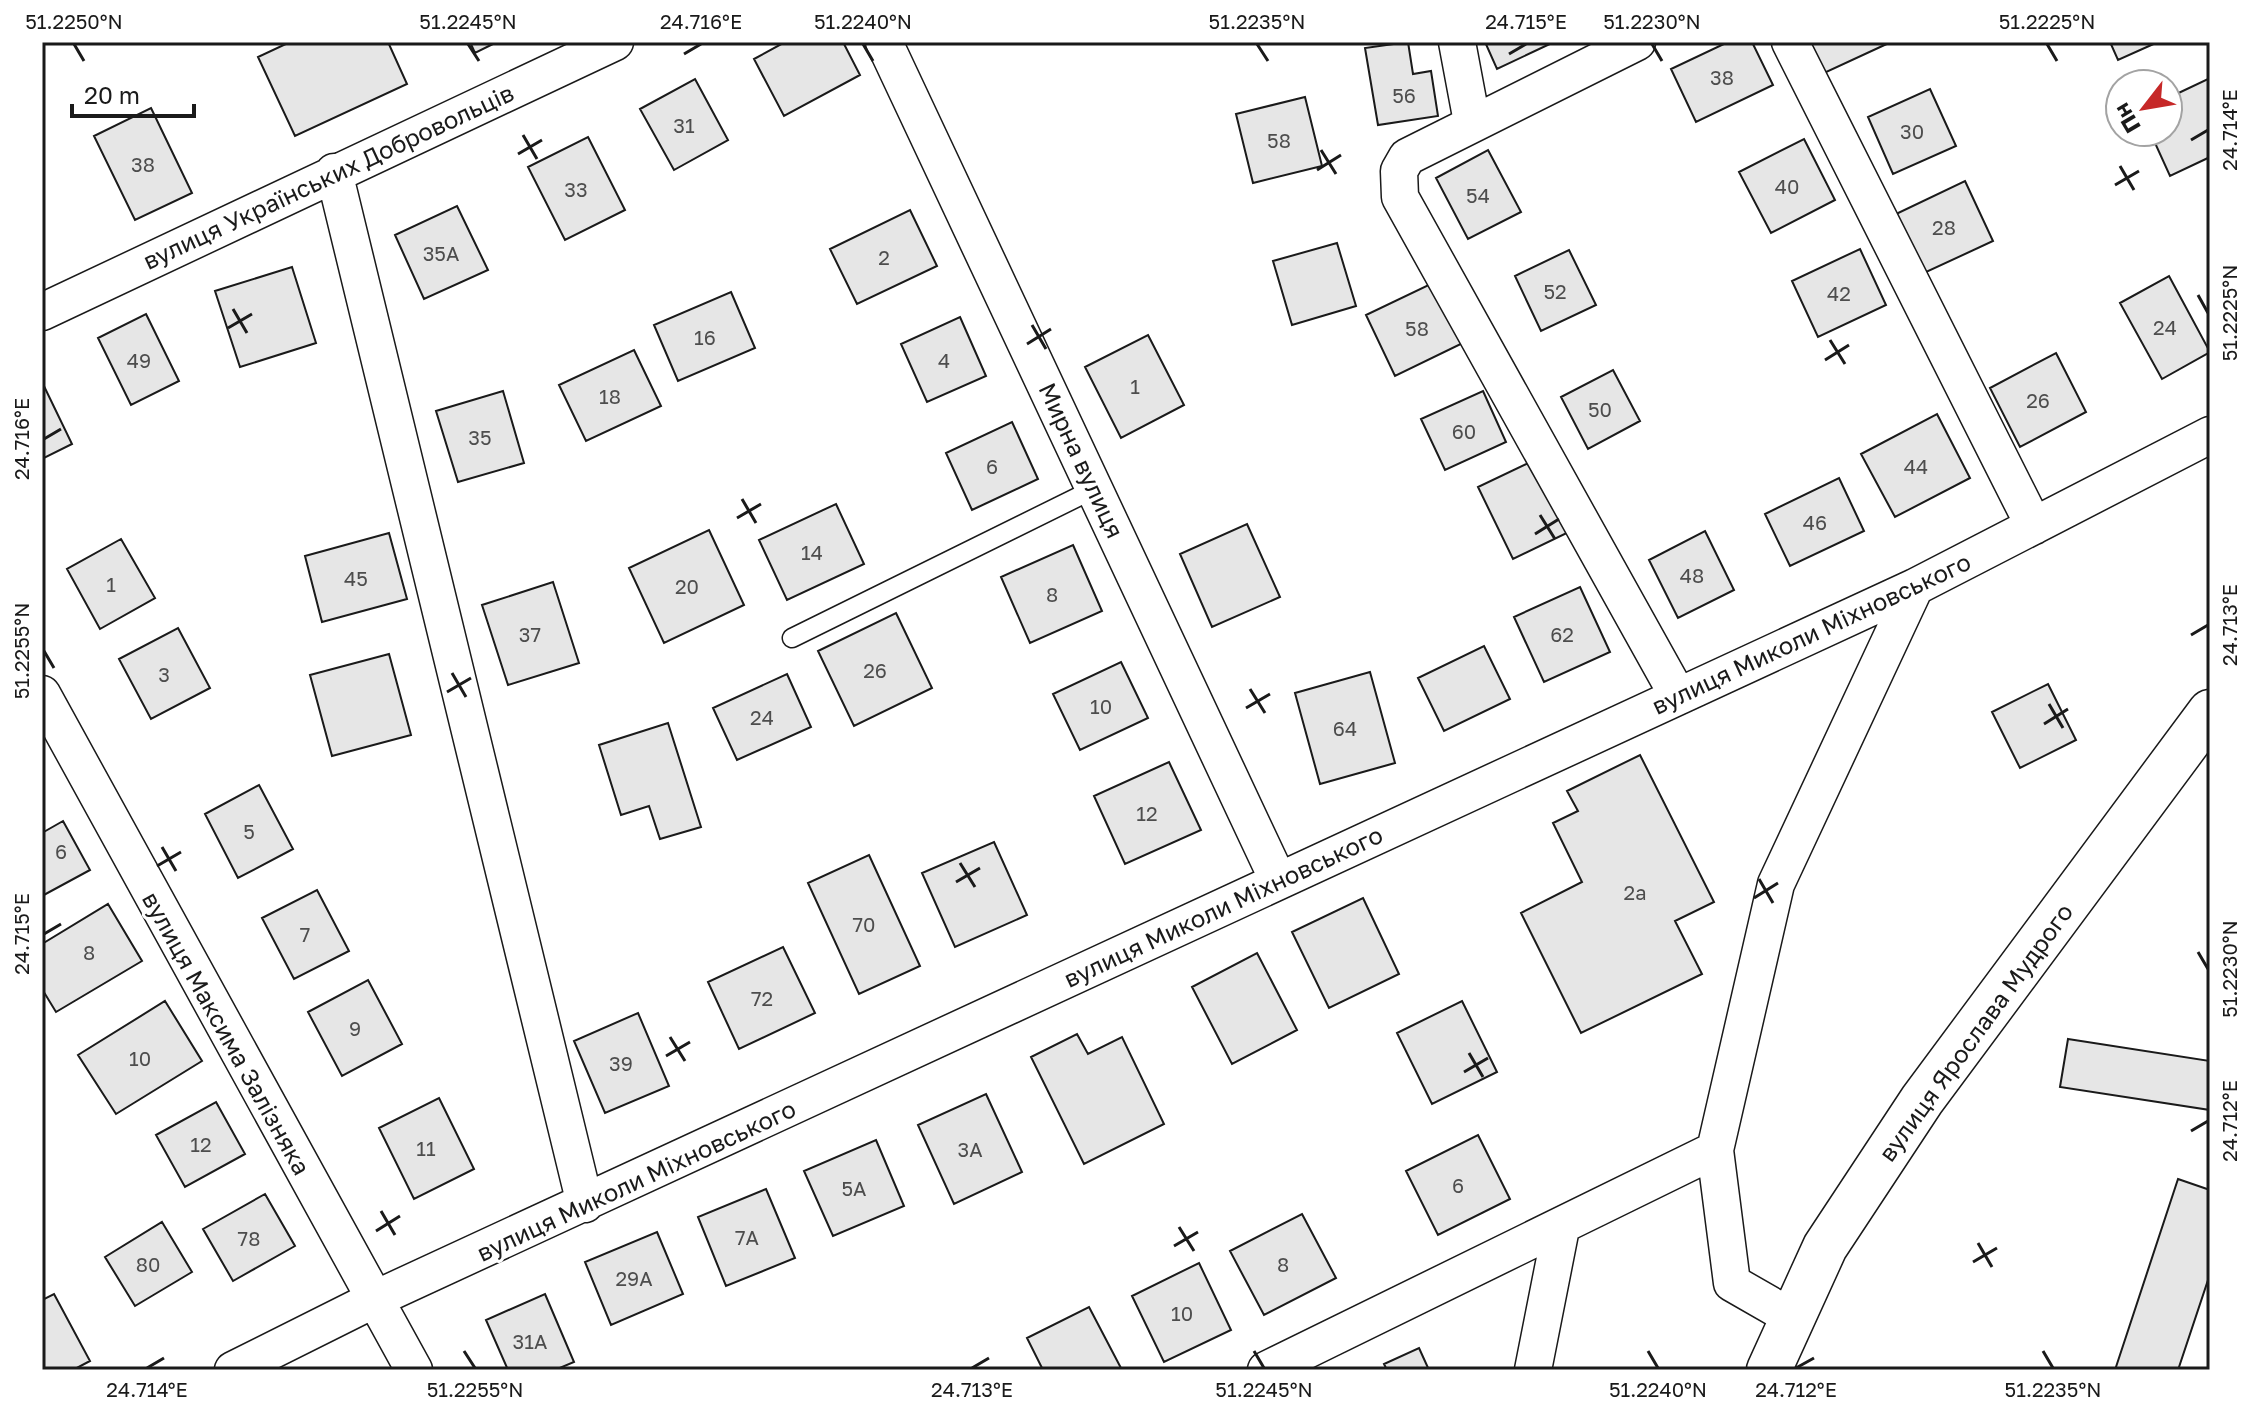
<svg xmlns="http://www.w3.org/2000/svg" width="2252" height="1412" viewBox="0 0 2252 1412" font-family="'Golos Text',sans-serif">
<style>
.building{fill:#e6e6e6;stroke:#1a1a1a;stroke-width:2}
.lines{fill:none;stroke-linecap:round;stroke-linejoin:round}
.service-casing{stroke:#1a1a1a;stroke-width:21}
.minor-casing{stroke:#1a1a1a;stroke-width:39}
.trunk-casing{stroke:#1a1a1a;stroke-width:47}
.service{stroke:#fff;stroke-width:18}
.minor{stroke:#fff;stroke-width:36}
.trunk{stroke:#fff;stroke-width:44}
.ticks{fill:none;stroke:#1a1a1a;stroke-width:3}
.labels{text-anchor:middle;dominant-baseline:central;stroke-width:6;stroke-linejoin:round;paint-order:stroke}
.number-label{font-size:20px;fill:#4d4d4d}
.street-label{font-size:24px;fill:#1a1a1a;stroke:#fff}
.neatline{fill:none;stroke:#1a1a1a;stroke-width:3}
.ticks-label{font-size:20px;text-anchor:middle;fill:#1a1a1a}
</style>
<rect width="100%" height="100%" fill="#fff"/>
<path class="building" d="M290 42H388L407 84 295 136 258 57Z
M470 42H497L475 53Z
M785 42H843L860 75 784 116 754 59Z
M1408 42 1413 74 1431 71 1438 116 1378 125 1365 48Z
M1485 42H1554L1497 69Z
M1728 42H1752L1773 85 1696 122 1671 69Z
M1807 42H1891L1822 74Z
M2110 42H2158L2118 60Z
M2210 78V157L2170 176 2150 132H2168V98Z
M695 79 728 140 674 170 640 109Z
M1930 89 1956 146 1893 174 1868 117Z
M1305 97 1322 166 1253 183 1236 114Z
M151 108 192 193 135 220 94 136Z
M588 137 625 210 565 240 528 167Z
M1804 139 1835 200 1771 233 1739 172Z
M1488 150 1521 212 1468 239 1436 178Z
M1965 181 1993 241 1924 273 1896 214Z
M457 206 488 270 424 299 395 235Z
M910 210 937 266 857 304 830 249Z
M1337 243 1356 306 1292 325 1273 261Z
M1860 249 1886 305 1818 337 1792 281Z
M1569 250 1596 305 1541 331 1515 276Z
M292 267 316 343 240 367 215 291Z
M2169 276 2210 352 2162 379 2120 303Z
M1439 280 1469 340 1395 376 1366 315Z
M731 292 755 348 678 381 654 325Z
M146 314 179 381 131 405 98 338Z
M960 317 986 376 927 402 901 344Z
M1148 335 1184 405 1121 438 1085 367Z
M634 350 661 406 586 441 559 385Z
M2056 353 2086 412 2020 447 1990 388Z
M1613 370 1640 421 1588 449 1561 397Z
M42 382 72 444 42 459Z
M503 391 524 463 458 482 436 411Z
M1483 391 1506 442 1445 470 1421 419Z
M1937 414 1970 478 1895 517 1861 454Z
M1012 422 1038 479 972 510 946 453Z
M1539 458 1573 530 1513 559 1478 487Z
M1839 478 1864 531 1790 566 1765 514Z
M836 504 864 564 787 600 759 540Z
M1247 524 1280 597 1212 627 1180 554Z
M709 530 744 605 664 643 629 568Z
M1705 531 1734 590 1678 618 1649 560Z
M389 533 407 599 322 622 305 556Z
M121 539 155 598 100 629 67 569Z
M1073 545 1102 611 1030 643 1001 577Z
M553 582 579 663 508 685 482 605Z
M1580 587 1610 652 1544 682 1514 617Z
M896 613 932 688 854 726 818 651Z
M178 628 210 688 151 719 119 659Z
M1484 646 1510 699 1444 731 1418 678Z
M389 654 411 735 332 756 310 675Z
M1121 662 1148 718 1080 750 1053 694Z
M1370 672 1395 763 1320 784 1295 693Z
M787 674 811 727 737 760 713 708Z
M2048 684 2076 740 2020 768 1992 712Z
M668 723 701 827 660 839 649 806 621 815 599 745Z
M1640 755 1714 902 1675 921 1702 974 1581 1033 1521 913 1582 882 1553 823 1578 811 1567 791Z
M1169 762 1201 830 1125 864 1094 796Z
M259 785 293 849 238 878 205 814Z
M63 821 90 870 42 896V833Z
M994 842 1027 915 955 947 922 873Z
M869 855 920 966 859 994 808 883Z
M317 890 349 951 294 979 262 918Z
M1363 898 1399 974 1329 1008 1292 932Z
M108 904 142 961 56 1012 42 989V944Z
M783 947 815 1013 739 1049 708 982Z
M1257 953 1297 1030 1232 1064 1192 987Z
M368 980 402 1044 342 1076 308 1012Z
M165 1001 202 1061 116 1114 78 1055Z
M1462 1001 1497 1072 1432 1104 1397 1033Z
M638 1013 669 1086 605 1113 574 1041Z
M1077 1034 1088 1054 1122 1037 1164 1124 1084 1164 1031 1057Z
M2068 1039 2210 1061V1110L2060 1087Z
M986 1094 1022 1172 954 1204 918 1125Z
M439 1098 474 1169 414 1199 379 1128Z
M216 1102 245 1154 185 1187 156 1135Z
M1478 1135 1510 1199 1438 1235 1406 1171Z
M876 1140 904 1206 833 1236 804 1171Z
M2178 1179 2210 1190V1274L2178 1370H2115Z
M766 1189 795 1258 726 1286 698 1217Z
M265 1194 295 1246 233 1281 203 1229Z
M1302 1214 1336 1278 1264 1315 1230 1251Z
M162 1222 192 1272 135 1306 105 1257Z
M657 1232 683 1294 611 1325 585 1262Z
M1199 1263 1231 1330 1164 1362 1132 1296Z
M54 1294 90 1361 73 1370H42V1300Z
M545 1294 574 1362 555 1370H508L486 1320Z
M1089 1307 1122 1370H1043L1027 1338Z
M1419 1348 1429 1370H1387L1384 1364Z"/>
<g class="lines">
<defs>
<path id="service" d="M792 638 1096 488"/>
<path id="minor" d="M884 42 1278 880
M1457 42 1472 122
M1637 42 1407 157 1399 171 1400 197 1678 696
M1790 42 2034 526
M334 172 585 1204
M42 312 615 42
M42 694 414 1370
M1793 1318 1732 1283 1715 1150 1776 884 1915 587
M233 1370 373 1300 1915 587 2210 435
M1266 1370 1715 1150
M1533 1370 1561 1228"/>
<path id="trunk" d="M1769 1370 1825 1247 1922 1100 2210 712"/>
</defs>
<use href="#service" class="service-casing"/>
<use href="#minor" class="minor-casing"/>
<use href="#trunk" class="trunk-casing"/>
<use href="#service" class="service"/>
<use href="#minor" class="minor"/>
<use href="#trunk" class="trunk"/>
</g>
<path class="ticks" d="M74 44 84 61M468 44 479 61M863 44 873 61M1257 44 1268 61M1652 44 1662 61M2047 44 2057 61M684 54 701 44M1509 54 1526 44M523 135 537 159M2191 140 2208 130M1321 150 1336 174M518 154 542 140M2120 166 2134 190M1317 170 1341 155M2115 185 2139 171M2198 295 2208 313M233 309 247 333M1032 325 1046 349M228 328 252 314M1830 340 1845 364M1027 344 1051 329M1825 360 1849 345M44 439 61 429M742 499 756 523M1540 515 1555 539M737 518 761 504M1535 534 1559 519M2191 635 2208 625M44 651 54 668M452 673 466 697M1250 689 1265 713M447 692 471 678M2049 704 2063 728M1246 708 1270 694M2044 724 2068 709M162 847 176 871M960 863 975 887M157 866 181 852M1759 879 1773 903M956 882 980 868M1754 898 1778 883M44 934 61 924M2198 952 2208 969M670 1037 685 1061M1469 1053 1483 1077M666 1056 690 1042M1464 1072 1488 1058M2191 1131 2208 1121M381 1211 395 1235M1179 1227 1194 1251M376 1231 400 1216M1978 1243 1992 1267M1174 1246 1198 1232M1973 1262 1997 1248M464 1351 475 1368M1254 1351 1264 1368M1648 1351 1658 1368M2043 1351 2053 1368M147 1368 164 1358M972 1368 989 1358M1796 1368 1814 1358"/>
<g class="labels">
<g class="number-label">
<text x="1722" y="77">38</text>
<text x="1404" y="95">56</text>
<text x="684" y="125">31</text>
<text x="1912" y="131">30</text>
<text x="1279" y="140">58</text>
<text x="143" y="164">38</text>
<text x="1787" y="186">40</text>
<text x="576" y="189">33</text>
<text x="1478" y="195">54</text>
<text x="1944" y="227">28</text>
<text x="441" y="253">35А</text>
<text x="884" y="257">2</text>
<text x="1555" y="291">52</text>
<text x="1839" y="293">42</text>
<text x="2165" y="327">24</text>
<text x="1417" y="328">58</text>
<text x="705" y="337">16</text>
<text x="139" y="360">49</text>
<text x="944" y="360">4</text>
<text x="1135" y="386">1</text>
<text x="610" y="396">18</text>
<text x="2038" y="400">26</text>
<text x="1600" y="409">50</text>
<text x="1464" y="431">60</text>
<text x="480" y="437">35</text>
<text x="992" y="466">6</text>
<text x="1916" y="466">44</text>
<text x="1815" y="522">46</text>
<text x="812" y="552">14</text>
<text x="1692" y="575">48</text>
<text x="356" y="578">45</text>
<text x="111" y="584">1</text>
<text x="687" y="586">20</text>
<text x="1052" y="594">8</text>
<text x="530" y="634">37</text>
<text x="1562" y="634">62</text>
<text x="875" y="670">26</text>
<text x="164" y="674">3</text>
<text x="1101" y="706">10</text>
<text x="762" y="717">24</text>
<text x="1345" y="728">64</text>
<text x="1147" y="813">12</text>
<text x="249" y="831">5</text>
<text x="61" y="851">6</text>
<text x="1635" y="892">2а</text>
<text x="864" y="924">70</text>
<text x="305" y="934">7</text>
<text x="89" y="952">8</text>
<text x="762" y="998">72</text>
<text x="355" y="1028">9</text>
<text x="140" y="1058">10</text>
<text x="621" y="1063">39</text>
<text x="201" y="1144">12</text>
<text x="426" y="1148">11</text>
<text x="970" y="1149">3А</text>
<text x="1458" y="1185">6</text>
<text x="854" y="1188">5А</text>
<text x="747" y="1237">7А</text>
<text x="249" y="1238">78</text>
<text x="148" y="1264">80</text>
<text x="1283" y="1264">8</text>
<text x="634" y="1278">29А</text>
<text x="1182" y="1313">10</text>
<text x="530" y="1341">31А</text>
</g>
<g class="street-label">
<text transform="translate(328 176) rotate(-25)">вулиця Українських Добровольців</text>
<text transform="translate(1082 460) rotate(65)">Мирна вулиця</text>
<text transform="translate(1811 633) rotate(-25)">вулиця Миколи Міхновського</text>
<text transform="translate(1223 906) rotate(-25)">вулиця Миколи Міхновського</text>
<text transform="translate(1975 1032) rotate(-54)">вулиця Ярослава Мудрого</text>
<text transform="translate(227 1033) rotate(61)">вулиця Максима Залізняка</text>
<text transform="translate(636 1180) rotate(-25)">вулиця Миколи Міхновського</text>
</g>
</g>
<rect width="2252" height="1412" fill="none" stroke="#ffffff" stroke-width="88"/>
<g transform="translate(2144 108) rotate(239)"><circle r="38" fill="#ffffff" stroke="#a3a3a3" stroke-width="2"/>
<path d="M0-6L14 30L0 20L-14 30Z" fill="#c62828"/>
<text y="-12" font-size="22" font-weight="bold" text-anchor="middle" fill="#1a1a1a">Пн</text>
</g>
<path d="M72 104v12h122v-12" fill="none" stroke="#1a1a1a" stroke-width="4"/>
<text x="84" y="104" font-size="24" fill="#1a1a1a" stroke="#ffffff" stroke-width="6" paint-order="stroke">20 m</text>
<rect x="44" y="44" width="2164" height="1324" class="neatline"/>
<g class="ticks-label">
<text x="74" y="29">51.2250°N</text>
<text x="468" y="29">51.2245°N</text>
<text x="701" y="29">24.716°E</text>
<text x="863" y="29">51.2240°N</text>
<text x="1257" y="29">51.2235°N</text>
<text x="1526" y="29">24.715°E</text>
<text x="1652" y="29">51.2230°N</text>
<text x="2047" y="29">51.2225°N</text>
<text transform="translate(2230 130) rotate(-90)" y="7">24.714°E</text>
<text transform="translate(2230 313) rotate(-90)" y="7">51.2225°N</text>
<text transform="translate(22 439) rotate(-90)" y="7">24.716°E</text>
<text transform="translate(2230 625) rotate(-90)" y="7">24.713°E</text>
<text transform="translate(22 651) rotate(-90)" y="7">51.2255°N</text>
<text transform="translate(22 934) rotate(-90)" y="7">24.715°E</text>
<text transform="translate(2230 969) rotate(-90)" y="7">51.2230°N</text>
<text transform="translate(2230 1121) rotate(-90)" y="7">24.712°E</text>
<text x="147" y="1397">24.714°E</text>
<text x="475" y="1397">51.2255°N</text>
<text x="972" y="1397">24.713°E</text>
<text x="1264" y="1397">51.2245°N</text>
<text x="1658" y="1397">51.2240°N</text>
<text x="1796" y="1397">24.712°E</text>
<text x="2053" y="1397">51.2235°N</text>
</g>
</svg>
